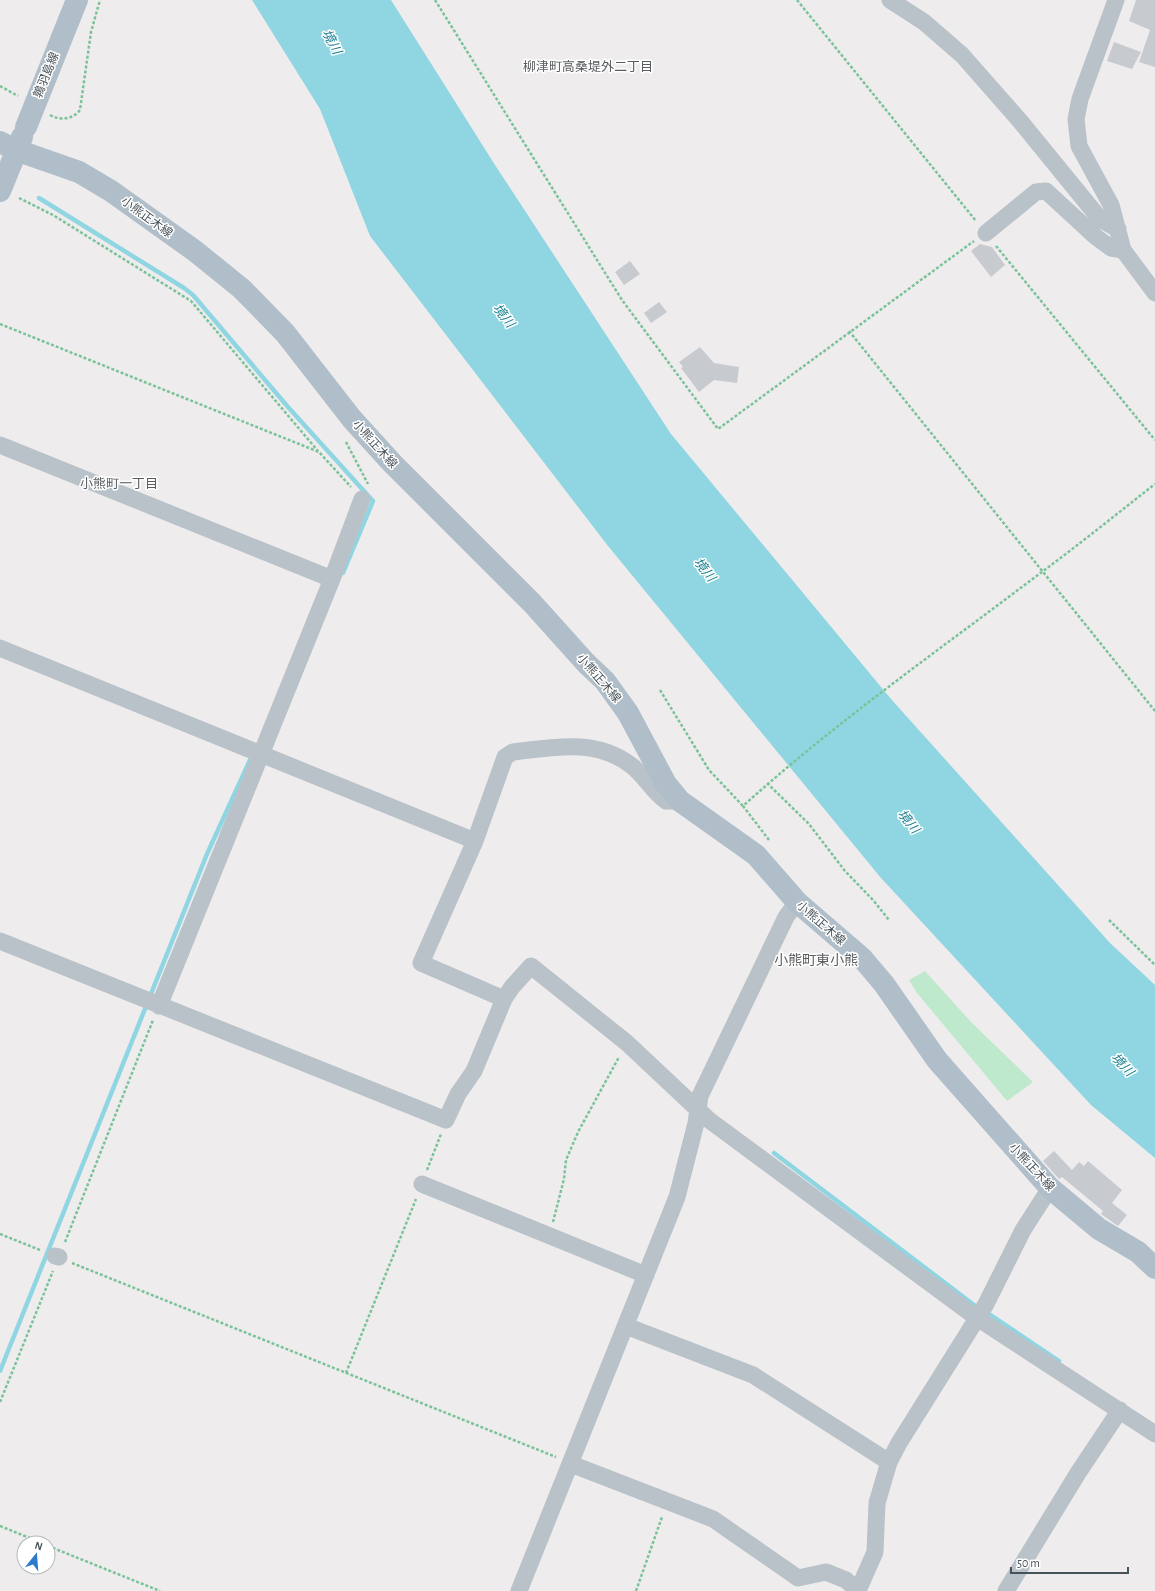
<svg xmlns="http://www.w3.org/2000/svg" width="1155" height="1591" viewBox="0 0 1155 1591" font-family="'Alegreya Sans','Noto Sans JP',sans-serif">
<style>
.green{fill:#bee9cc}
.water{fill:#90d6e2}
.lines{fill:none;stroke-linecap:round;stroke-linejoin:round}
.stream{stroke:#90d6e2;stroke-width:4.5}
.building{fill:#c7cacf}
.path{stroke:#7ac39a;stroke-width:2.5;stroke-dasharray:3 2;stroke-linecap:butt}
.minor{stroke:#b9c2c8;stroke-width:17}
.major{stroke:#afbec9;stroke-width:22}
.major-bridge{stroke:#afbec9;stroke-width:22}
.labels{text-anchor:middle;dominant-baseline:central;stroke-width:3;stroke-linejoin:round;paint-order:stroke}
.street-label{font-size:12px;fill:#475158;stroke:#fff}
.water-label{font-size:13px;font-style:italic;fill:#1a7f90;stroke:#fff}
.neighbourhood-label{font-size:13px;fill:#5a5d60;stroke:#fff}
.quarter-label{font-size:14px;fill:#5a5d60;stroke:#fff}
</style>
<rect width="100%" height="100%" fill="#efeced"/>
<path class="green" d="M925 971 971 1022 1033 1082 1007 1101 917 993 909 980Z"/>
<path class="water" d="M252 0H391L495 165 671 434 891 699 1110 943 1155 985V1158L1091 1105 881 878 608 546 370 236 320 109Z"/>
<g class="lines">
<path class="stream" d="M39 198 184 288 193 295 288 407 373 501 343 573
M774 1153 974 1305
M989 1314 1059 1361
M0 1371 207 854 250 760"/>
</g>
<path class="building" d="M1136 0H1155V67L1139 62 1150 30 1129 21Z
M1114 42 1141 52 1132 69 1107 61Z
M980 244 992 247 1005 265 991 277 971 251Z
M630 261 640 274 624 285 615 272Z
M659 302 667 312 651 323 644 313Z
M700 347 714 363 739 367 737 383 714 380 699 392 681 368 683 367 679 362Z
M1054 1151 1072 1170 1079 1162 1084 1166 1088 1161 1122 1190 1112 1203 1127 1215 1118 1226 1101 1214 1103 1211 1062 1177 1059 1179 1043 1161Z"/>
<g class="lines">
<path class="path" d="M435 0 622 300 718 429 974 241
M797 0 976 221
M0 86 18 96
M50 115C61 121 73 119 80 110L91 32 100 0
M19 198 53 215 191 301 318 451
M996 246 1155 440
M0 324 319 452 351 487
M849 331 1155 711
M346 442 368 484
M660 690 709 770 743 806
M767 783 809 824 845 871 873 900 889 920
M769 840 743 806C837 721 942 648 1043 571 1081 543 1118 513 1155 484
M1109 920 1155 965
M427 1170 441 1134
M553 1222 564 1179 566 1160 578 1132 619 1057
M0 1234 40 1250
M65 1242 153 1020
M72 1263 556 1457
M346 1373 416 1199
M0 1402 53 1271
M0 1526 42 1543
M48 1546 160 1591
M636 1591 662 1517"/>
<path class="minor" d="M890 0 924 22 962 55 1020 121 1100 219 1118 229
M1116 0 1080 99 1076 119 1079 146 1111 205 1123 250 1155 293
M986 233 1036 192 1046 191 1096 237 1111 248 1123 250
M0 445 332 579
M0 648 475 841
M0 941 446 1120 458 1094 474 1071 504 999 512 987 531 966 627 1043 709 1120 977 1318 1155 1434
M504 999 421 963 475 841 505 757 513 752C554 747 597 738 632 766 645 776 652 791 666 801H680
M159 1006 332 579 362 499
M422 1184 646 1275
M55 1256 59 1257
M626 1326 753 1375 889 1462
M571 1464 713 1519 798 1578 826 1572 846 1580 858 1591
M857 1590 860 1586 875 1552 877 1503 889 1462 899 1443 986 1304 1023 1230 1050 1188
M519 1591 677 1197 696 1123 700 1096 786 917 797 902
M1006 1591 1078 1473 1120 1410"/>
<path class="major" d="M0 142 16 150 79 172 111 191 195 251 242 289 285 333 352 419 392 463 532 603 586 663 605 681 628 713 666 784 680 801 756 855 797 902 862 958 884 984 937 1060 1050 1188 1099 1229 1138 1252 1155 1268
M0 191 22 137"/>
<path class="major-bridge" d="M26 127 77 0"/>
</g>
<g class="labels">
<g class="street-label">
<text transform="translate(46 75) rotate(-68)">鶉羽島線</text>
<text transform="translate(147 217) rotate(36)">小熊正木線</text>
<text transform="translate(375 444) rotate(48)">小熊正木線</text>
<text transform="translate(599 678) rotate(49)">小熊正木線</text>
<text transform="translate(821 923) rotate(41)">小熊正木線</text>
<text transform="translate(1032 1167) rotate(47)">小熊正木線</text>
</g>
<g class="water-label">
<text transform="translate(331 42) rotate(62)">境川</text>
<text transform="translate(503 316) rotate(52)">境川</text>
<text transform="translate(704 570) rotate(52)">境川</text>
<text transform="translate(908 822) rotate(51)">境川</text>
<text transform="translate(1122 1065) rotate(47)">境川</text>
</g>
<g class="neighbourhood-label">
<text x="588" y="67">柳津町高桑堤外二丁目</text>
<text x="119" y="484">小熊町一丁目</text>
</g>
<g class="quarter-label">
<text x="816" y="961">小熊町東小熊</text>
</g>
</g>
<g transform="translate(36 1555) rotate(17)"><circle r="19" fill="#ffffff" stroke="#b5b9bc"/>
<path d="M0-3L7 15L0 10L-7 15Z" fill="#2b7bca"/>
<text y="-6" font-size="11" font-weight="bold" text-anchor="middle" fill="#475158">N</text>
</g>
<path d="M1011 1567v6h117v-6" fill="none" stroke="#475158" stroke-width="2"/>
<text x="1017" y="1567" font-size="12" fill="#475158" stroke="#ffffff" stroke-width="3" paint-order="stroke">50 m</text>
</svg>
